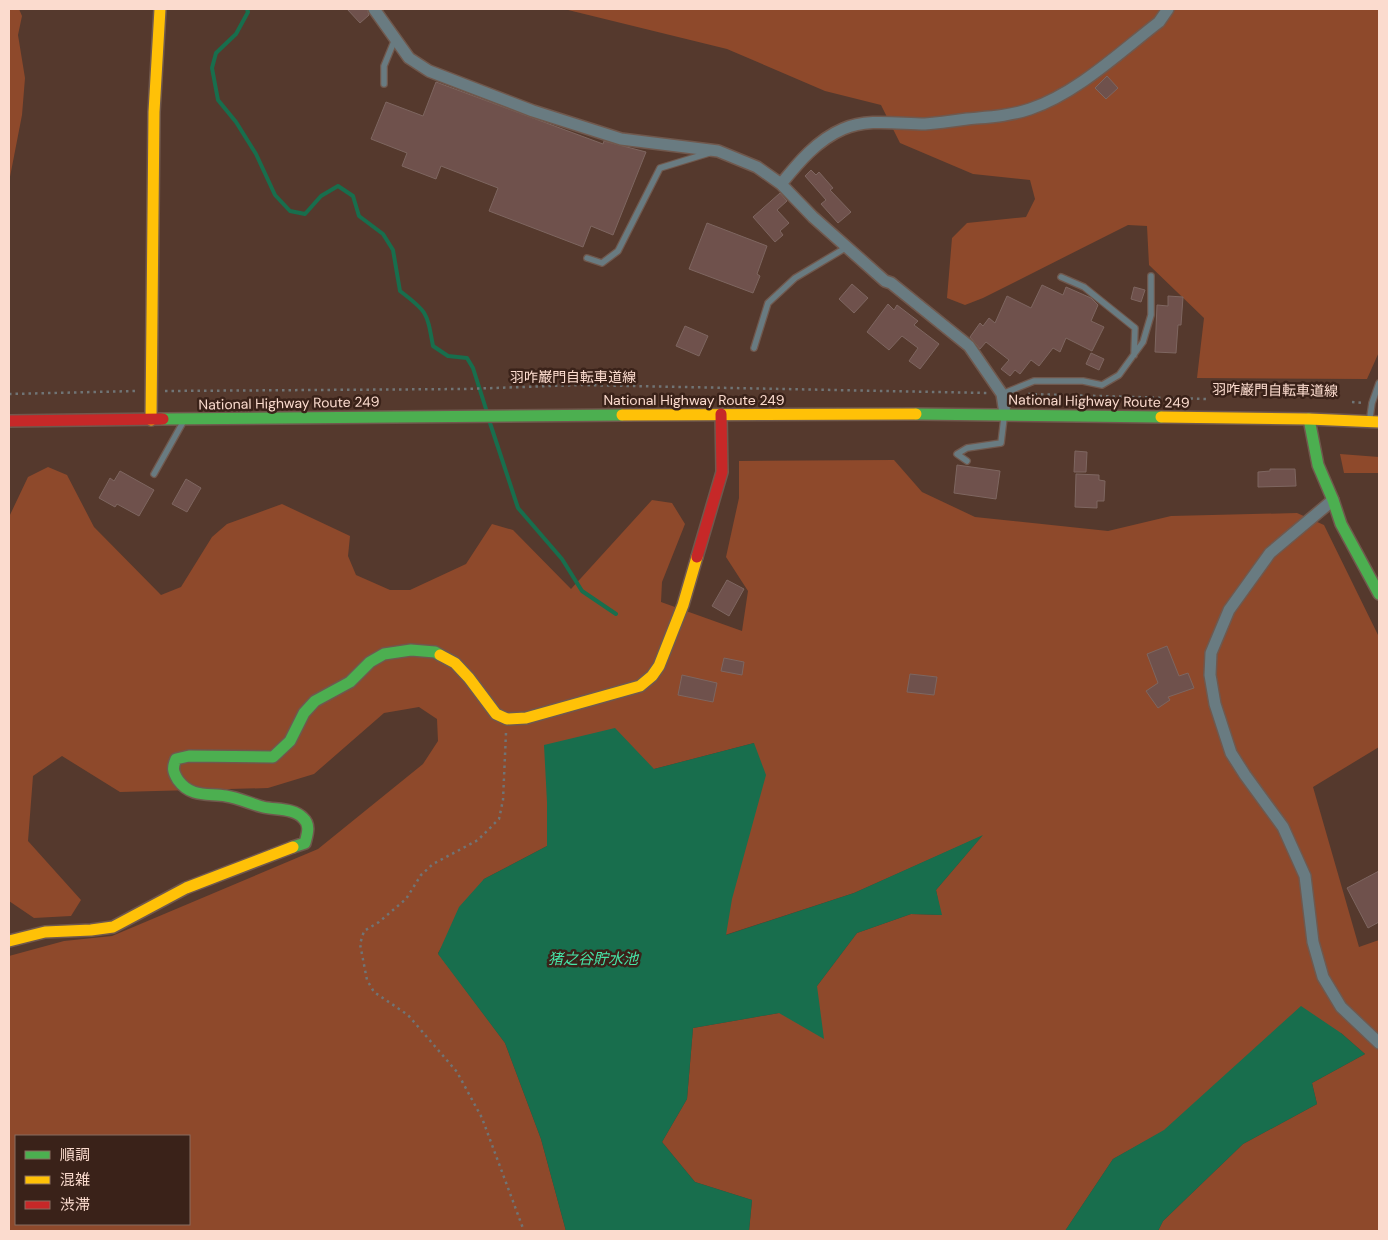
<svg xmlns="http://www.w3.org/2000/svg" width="1388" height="1240" viewBox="0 0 1388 1240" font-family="'DM Sans','Noto Sans JP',sans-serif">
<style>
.green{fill:#8e492b;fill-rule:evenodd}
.water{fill:#186e4d}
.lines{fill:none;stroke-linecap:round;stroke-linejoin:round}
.stream{stroke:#186e4d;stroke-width:4}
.building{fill:#6f514c;stroke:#7e6660}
.lane-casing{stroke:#70584d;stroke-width:8}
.street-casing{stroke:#70584d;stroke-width:14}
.fast-casing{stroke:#70584d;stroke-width:14}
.slow-casing{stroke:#70584d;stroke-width:14}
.jam-casing{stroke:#70584d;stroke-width:14}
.path{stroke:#707475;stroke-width:2.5;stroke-dasharray:2.5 4;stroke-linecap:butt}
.lane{stroke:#697b81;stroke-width:5.5}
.street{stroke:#697b81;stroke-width:11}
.fast{stroke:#4caf50;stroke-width:11}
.slow{stroke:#ffc107;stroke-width:11}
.jam{stroke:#c62828;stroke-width:11}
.labels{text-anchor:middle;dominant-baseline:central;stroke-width:5;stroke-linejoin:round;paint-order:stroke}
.street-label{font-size:14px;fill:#fbdbce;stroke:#3a2219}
.water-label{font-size:15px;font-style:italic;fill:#46e3a6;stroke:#3a2219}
</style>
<rect width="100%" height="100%" fill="#55392d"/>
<path class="green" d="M9 9H19L22 16 18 35 25 78 22 115 9 182Z
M564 9H1379V352L1367 379 1197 378 1204 318 1149 265 1147 226 1128 225 983 298 965 305 947 298 952 238 967 223 1026 217 1035 199 1030 180 973 174 900 143 881 105 825 91 727 49Z
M1340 454 1379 457V473H1344Z
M894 460 922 492 975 517 1108 531 1171 516 1297 513 1324 525 1379 637V747L1313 787 1359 947 1379 940V1231H1158L1163 1221 1243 1144 1317 1104 1312 1083 1365 1054 1341 1033 1113 1159 1065 1231H749L752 1200 695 1182 662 1142 687 1099 693 1028 779 1013 817 986 857 933 911 914 941 915 936 890 982 836 854 893 725 935 754 743 654 769 547 802V846L484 879 438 953 505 1043 541 1139 566 1231H9V956L64 941 112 936 318 849 423 764 438 741 437 719 419 707 384 713 314 774 268 788 120 792 62 756 33 776 28 841 81 900 71 916 34 918 9 901V517L28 477 48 467 67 475 94 527 161 595 181 587 212 537 227 524 282 504 350 536 348 556 356 575 390 590H410L466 564 492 524 513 530 571 589 652 500 672 503 685 524 662 582 661 602 742 631 748 591 726 557 739 498V461ZM16 1136H189V1224H16Z"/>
<path class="water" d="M615 728 654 769 754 743 766 775 732 899 726 935 854 893 983 835 936 890 942 915 911 914 857 933 817 986 824 1039 779 1013 693 1028 687 1099 662 1142 695 1182 752 1200 749 1231H566L541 1139 505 1043 438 954 459 907 484 879 547 846V802L544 745Z
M1301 1006 1341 1033 1365 1054 1312 1083 1317 1104 1243 1144 1163 1221 1158 1231H1065L1113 1159 1164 1130Z"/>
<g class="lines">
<path class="stream" d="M247 9 248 12 236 34 216 53 212 68 218 100 236 122 256 154 275 195 290 211 305 214 321 196 338 186 353 196 359 216 383 234 393 250 400 291C428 312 427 313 433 346L448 356 467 358 473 368 486 409
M490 423 518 508 562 559 582 591 616 614"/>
</g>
<path class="building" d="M347 9H367L369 15 360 23Z
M1107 76 1118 88 1106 99 1095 88Z
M436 82 603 144 604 141 646 152 613 235 591 226 583 247 489 211 498 188 441 166 436 179 402 166 407 153 371 139 386 102 423 116Z
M811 170 816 175 819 172 833 188 830 190 851 212 838 223 821 204 826 200 805 176Z
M780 193 787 201 777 210 789 223 780 231 783 235 775 242 753 217Z
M707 223 767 246 757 274 760 276 753 293 689 269Z
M852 284 868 298 854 313 839 299Z
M1042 285 1063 295 1066 287 1091 298 1098 305 1091 321 1104 327 1092 351 1066 338 1060 352 1053 348 1039 366 1031 360 1020 374 1015 370 1010 376 1001 369 1009 360 986 342 980 349 970 337 980 323 983 326 989 318 995 323 1007 296 1031 308Z
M1134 287 1145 290 1141 302 1131 299Z
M1168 296 1183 297 1181 325H1178L1176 353 1155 352 1157 305 1168 306Z
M888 304 894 310 897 305 918 321 914 325 939 344 920 369 909 361 918 348 902 336 889 350 867 332Z
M685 326 708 336 699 356 676 346Z
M1091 353 1104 359 1099 370 1086 364Z
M1075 451 1087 452 1086 472H1074Z
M957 465 1000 471 996 499 954 493Z
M1270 469H1295L1296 486 1258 487V472L1270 471Z
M120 471 154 490 139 516 117 504 115 507 99 498 110 478 114 481Z
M1076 474 1099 475V480L1105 481 1104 501H1097V508L1075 507Z
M186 479 201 488 187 512 172 504Z
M727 580 744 589 729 616 712 606Z
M1167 646 1179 676 1188 673 1194 688 1168 697 1170 700 1158 708 1146 691 1158 683 1147 654Z
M724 658 744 662 742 675 721 671Z
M910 674 937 677 934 695 907 692Z
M682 675 717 683 713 702 678 695Z
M1379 871V922L1368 928 1347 888Z"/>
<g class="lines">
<defs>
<path id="lane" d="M384 84V66L395 39
M587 258 602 263 618 251 660 168 709 153
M1061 277 1084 287 1135 328 1134 355
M754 348 768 303 795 278 847 247
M1002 394 1034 381H1083L1102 385 1119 375 1143 342 1151 315V276
M1370 417 1372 403 1379 383
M967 461 957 454 967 448 1001 443 1004 418
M154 474 182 424"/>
<path id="street" d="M374 9 409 58 429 71 533 111 621 139 718 151 757 167 781 184 813 217 885 281 891 283 969 346 1002 394 1005 414
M781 184C798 163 817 140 843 129 868 118 899 124 925 124 939 123 953 121 967 119 988 117 1010 116 1030 109 1076 94 1120 52 1159 22L1168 9
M1333 500 1270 553 1229 610 1211 653 1210 675 1215 704 1231 753 1245 775 1283 827 1305 876 1313 942 1323 977 1341 1007 1379 1043"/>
<path id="fast" d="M916 414 1161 417
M163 419 622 415
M1309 419 1318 465 1333 500 1341 524 1379 594
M293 847 305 843C307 835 311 825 303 818 294 808 276 810 263 807 251 804 239 798 226 796 208 793 191 798 178 780 173 772 172 768 176 759L189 756 273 757 290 741 304 713 315 701 350 682 370 662 384 654 411 650 435 652 440 655"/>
<path id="slow" d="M622 415 916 414
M1161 417 1309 419 1379 422
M151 420 154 112 160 9
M440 655 455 663 469 678 496 714 507 719 526 718 640 686 652 676 659 666 683 605 697 557
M9 941 45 932 91 930 113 927 186 888 293 847"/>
<path id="jam" d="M9 421 163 419
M697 557 722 472 721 414"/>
</defs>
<use href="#lane" class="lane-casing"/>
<use href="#street" class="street-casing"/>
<use href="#fast" class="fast-casing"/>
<use href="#slow" class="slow-casing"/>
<use href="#jam" class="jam-casing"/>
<path class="path" d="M165 391 465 389 580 385 987 393
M9 394 137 391
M1028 394 1207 399
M1352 402 1364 403
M506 733 503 800 499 819 478 840 433 864 421 875 406 899 379 922 364 931 360 944 367 980 374 992 408 1015 457 1072 482 1118 524 1231"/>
<use href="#lane" class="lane"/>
<use href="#street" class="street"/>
<use href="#fast" class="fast"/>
<use href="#slow" class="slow"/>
<use href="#jam" class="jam"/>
</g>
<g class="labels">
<g class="street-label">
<text x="573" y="377">羽咋巌門自転車道線</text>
<text transform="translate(1275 390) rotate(1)">羽咋巌門自転車道線</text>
<text x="694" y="400">National Highway Route 249</text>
<text transform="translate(1099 401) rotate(1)">National Highway Route 249</text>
<text transform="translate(289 403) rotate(-1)">National Highway Route 249</text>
</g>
<g class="water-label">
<text x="593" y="959">猪之谷貯水池</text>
</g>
</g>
<rect width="1388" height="1240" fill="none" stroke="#fbdbce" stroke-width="20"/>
<rect x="15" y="1135" width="175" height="90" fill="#3a2219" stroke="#876c61"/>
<rect x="25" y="1151" width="25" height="8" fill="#4caf50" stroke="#876c61"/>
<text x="60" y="1160" font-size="15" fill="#fbdbce">順調</text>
<rect x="25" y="1176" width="25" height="8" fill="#ffc107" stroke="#876c61"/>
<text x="60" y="1185" font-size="15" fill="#fbdbce">混雑</text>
<rect x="25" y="1201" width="25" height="8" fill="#c62828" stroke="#876c61"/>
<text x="60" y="1210" font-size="15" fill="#fbdbce">渋滞</text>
</svg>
